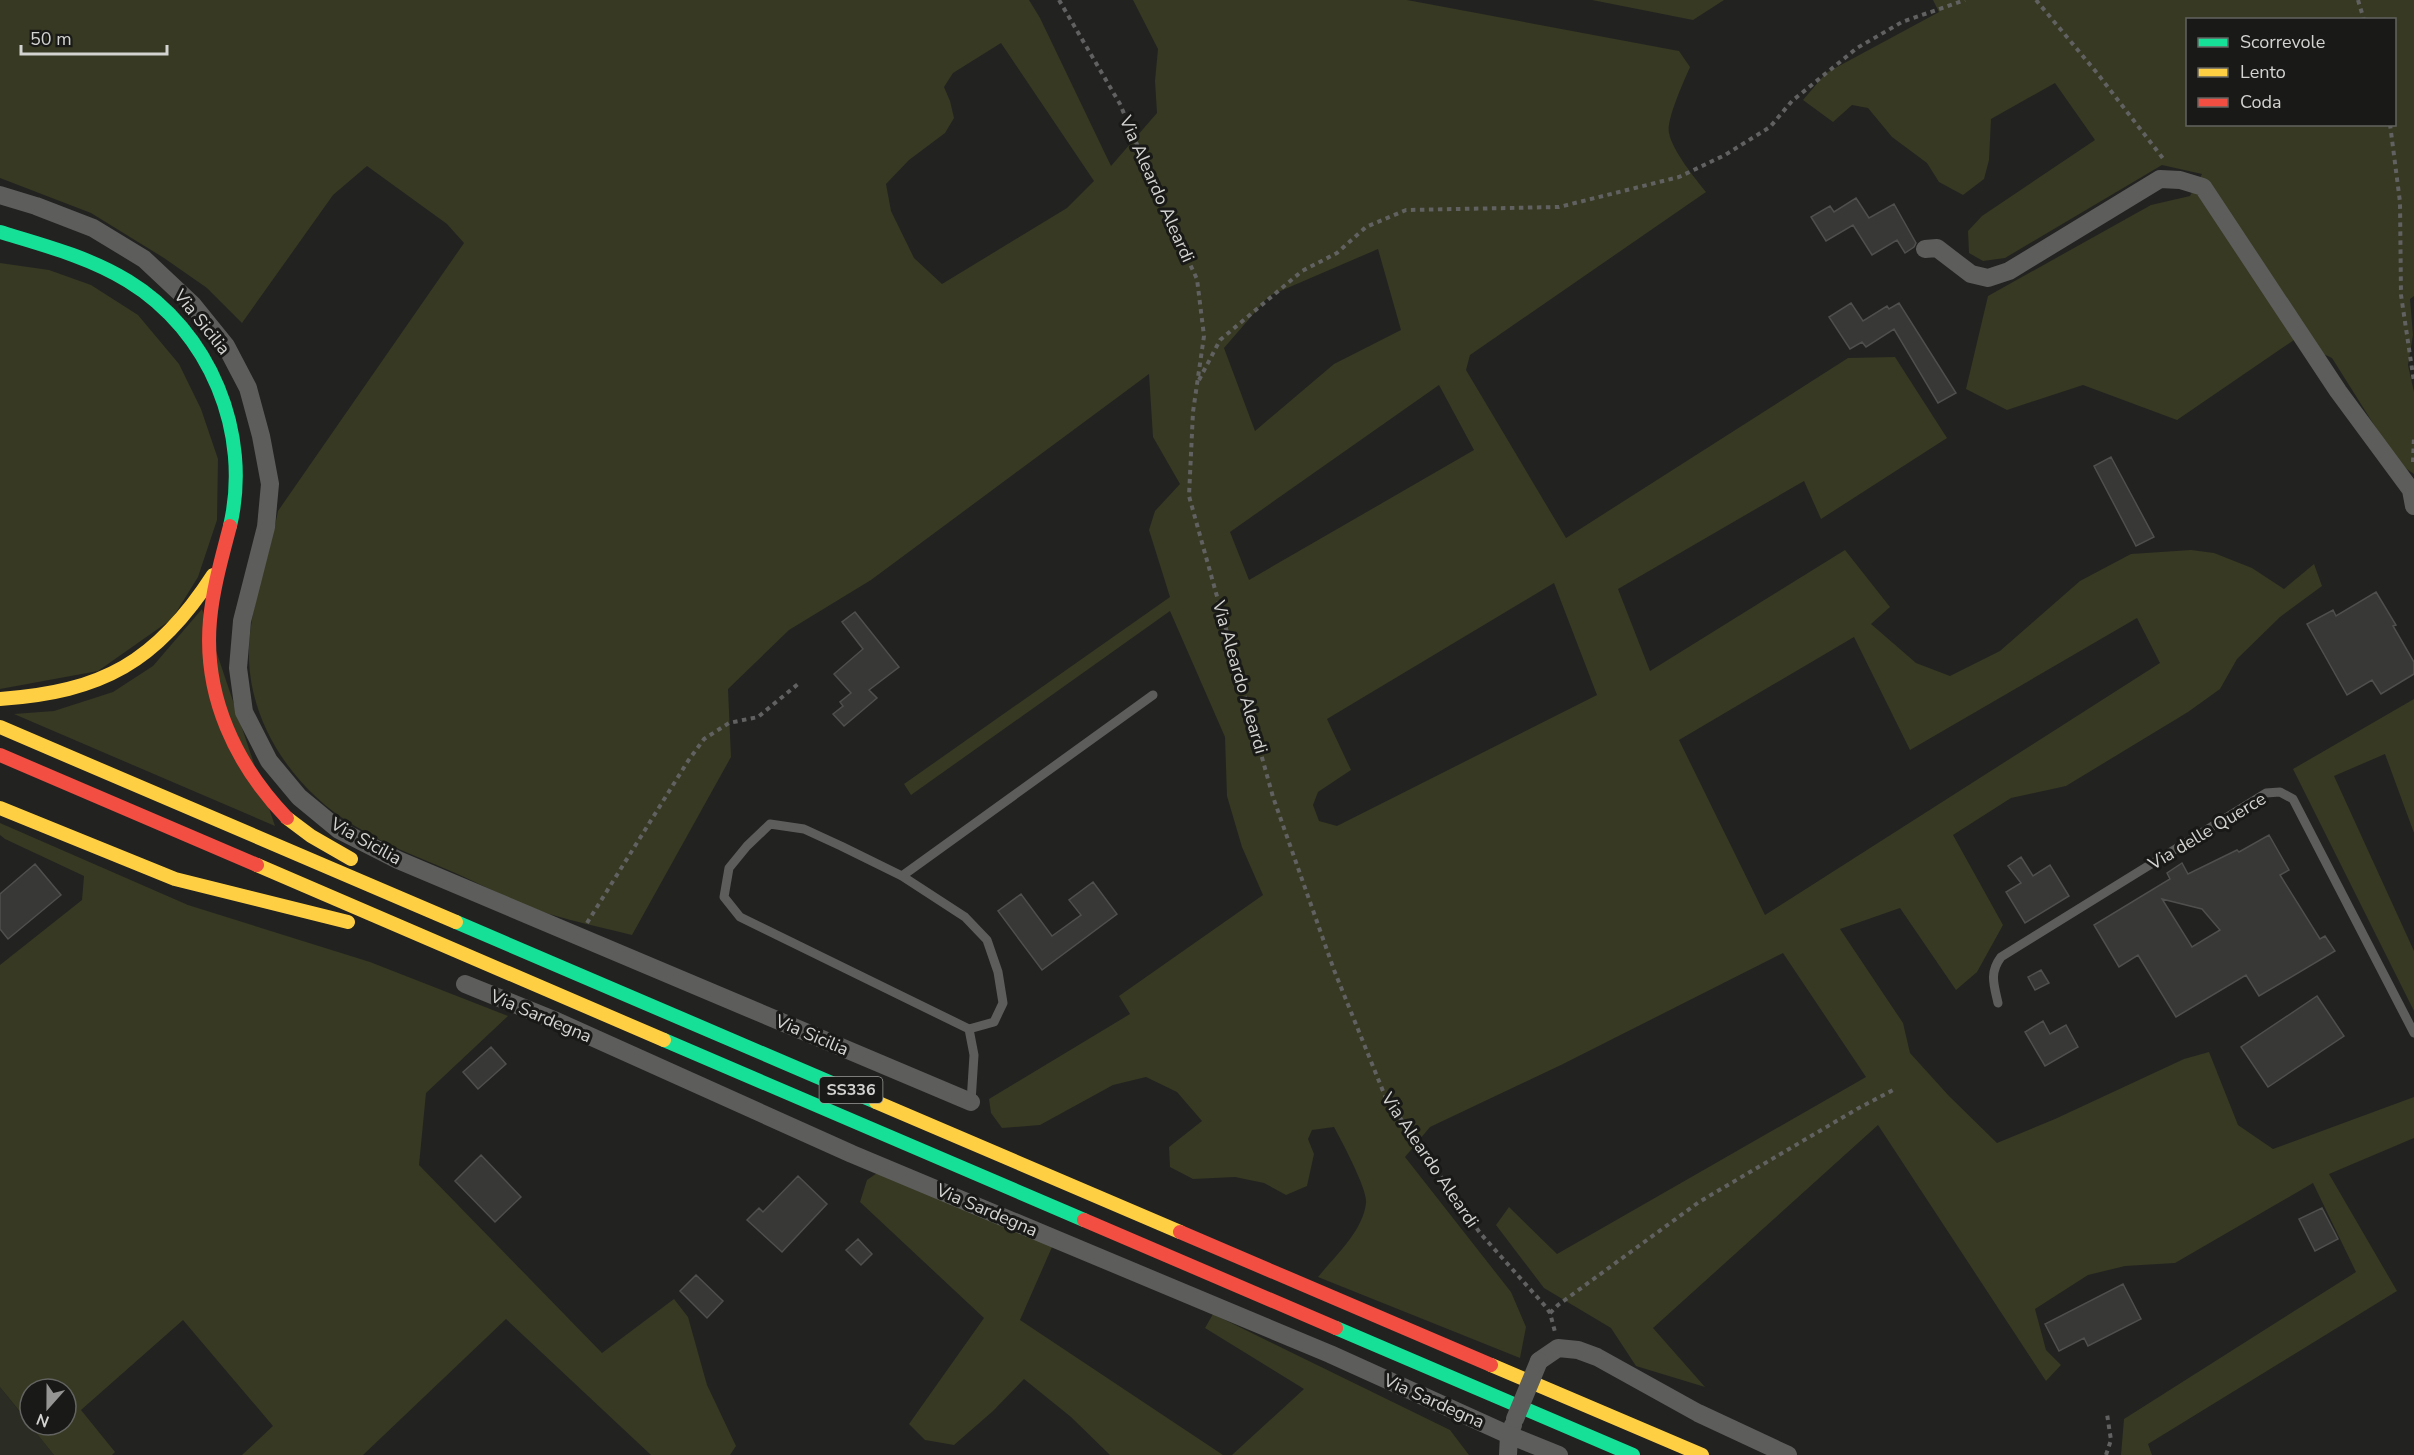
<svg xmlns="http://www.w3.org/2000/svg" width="2414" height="1455" viewBox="0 0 2414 1455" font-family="'Nunito Sans',sans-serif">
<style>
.built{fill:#2b2c24}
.green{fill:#373922;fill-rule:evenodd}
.building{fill:#383837;stroke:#4f4f4e;stroke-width:1.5;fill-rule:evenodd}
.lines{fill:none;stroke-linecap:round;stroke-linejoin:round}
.path{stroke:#616161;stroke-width:4;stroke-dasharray:4.5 4.5;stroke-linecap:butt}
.lane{stroke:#5d5d5c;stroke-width:9}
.street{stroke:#5d5d5c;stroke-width:18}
.fast{stroke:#16e098;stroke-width:14}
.slow{stroke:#ffcf43;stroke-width:14}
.jam{stroke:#f24e42;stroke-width:14}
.street-bridge{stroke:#5d5d5c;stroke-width:18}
.labels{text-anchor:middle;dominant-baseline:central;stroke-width:6;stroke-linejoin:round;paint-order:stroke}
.shield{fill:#191a17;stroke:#9b9c99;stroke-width:1.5}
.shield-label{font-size:16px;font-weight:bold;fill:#d3d3d1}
.street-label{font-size:18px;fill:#d3d3d1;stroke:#191a17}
</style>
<rect width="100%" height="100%" fill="#222221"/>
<path class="built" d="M0 1387 30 1425 54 1455H0Z"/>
<path class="green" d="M0 0H1029L1040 18 1111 166 1157 113 1155 81 1158 49 1133 0H1407L1679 51 1690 67C1684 81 1666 120 1669 133 1673 152 1695 178 1706 192L1470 355 1466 370 1566 538 1848 358 1895 357 1947 438 1821 519 1804 481 1618 589 1650 671 1845 550 1890 607 1871 624 1916 663 1950 676 2000 651 2080 581 2131 554 2191 550 2214 553 2252 568 2284 589 2314 564 2322 586 2280 617 2237 659 2220 689 2188 712 2066 786 2011 798 1953 835 2003 925 1977 972 1956 990 1900 908 1840 929 1903 1023 1910 1053 1949 1096 1997 1143 2055 1119 2184 1059 2209 1052 2238 1125 2273 1149 2414 1097V1138L2329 1174 2397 1291 2148 1444 2152 1455H2121L2124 1419 2356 1272 2313 1183 2175 1263 2125 1266 2088 1275 2035 1309 2046 1350 2061 1365 2046 1381 1878 1125 1653 1328 1705 1387 1636 1366 1611 1328 1544 1288 1496 1225 1509 1207 1557 1254 1866 1077 1783 953 1561 1065 1430 1127 1405 1157 1511 1292 1526 1327 1520 1358 1318 1277C1335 1256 1363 1231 1366 1203 1368 1190 1341 1140 1334 1127L1312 1130 1308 1139 1314 1154 1307 1186 1286 1195 1264 1183 1235 1177 1193 1179 1170 1167 1169 1147 1202 1121 1177 1092 1146 1077 1113 1085 1040 1125 1002 1128 991 1113 989 1099 1130 1014 1119 996 1263 895 1242 847 1227 796 1225 737 1170 611 911 795 904 784 1170 597 1149 530 1155 511 1180 484 1153 437 1149 374 871 580 789 630 728 689 731 757 632 935C605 928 576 922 549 914 516 903 485 886 453 872 420 858 386 845 355 826 297 792 252 729 249 661 247 610 269 561 278 511L464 243 447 224 367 166 333 195 242 323 207 288 164 258 91 213 0 178ZM1001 43 1094 181 1067 208 942 284 914 258 891 211 886 184 909 160 945 133 954 118 950 101 944 87 953 73ZM1378 249 1401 330 1334 364 1255 431 1224 348 1269 296ZM1439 385 1474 450 1249 580 1230 532ZM1554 583 1597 695 1337 826 1319 821 1313 805 1318 792 1351 770 1327 719ZM2137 618 2160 663 1765 915 1679 740 1854 637 1910 750Z
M1592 0H1724L1693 20Z
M1933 0H2414V296L2410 299 2413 335 2408 365 2414 392V474L2398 463 2332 358 2294 340 2177 420 2083 385 2007 410 1966 389 1988 296 2151 205 2190 196 2202 174 2162 165 2005 258 1983 261 1969 253 1968 231 1982 216 2095 140 2055 83 1991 119 1989 160 1984 179 1963 195 1939 182 1927 163 1892 137 1868 108 1852 105 1833 122 1803 100 1826 73 1939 12ZM2188 20H2394V124H2188Z
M0 263 49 270 91 285 138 315 179 364 201 409 218 459 217 520 198 577 172 619 98 671 0 689Z
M202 609 275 826 14 714 54 711 113 692 153 666Z
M2414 699V833L2385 754 2334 776 2414 951V1011L2293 769Z
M0 823 188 905 370 962 508 1016 426 1093 419 1165 602 1353 674 1299 688 1317 707 1385 736 1446 730 1455H651L506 1319 363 1455H242L273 1426 183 1320 81 1410 115 1452 112 1455H54L30 1425H66V1389H30V1424L0 1387V965L82 900 84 876 5 839 0 835Z
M887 1166 1056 1238 1020 1320 1223 1455H1110L1071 1417 1024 1379 993 1411 954 1445 925 1440 909 1424 984 1318 860 1202 867 1180Z
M1213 1314 1450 1430 1469 1455H1232L1304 1389 1205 1328Z"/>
<path class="building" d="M1856 198 1869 218 1894 204 1916 243 1914 247 1905 253 1897 240 1872 255 1853 225 1826 241 1811 217 1830 206 1834 212Z
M1851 303 1863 321 1887 306 1889 309 1899 303 1956 393 1938 403 1894 329 1866 347 1862 342 1850 349 1829 317Z
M2111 457 2154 537 2136 546 2094 466Z
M2376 592 2396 625 2393 626 2414 662V674L2381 694 2372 680 2347 695 2307 624 2333 610 2336 616Z
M855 612 899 667 869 690 877 698 844 726 833 714 843 706 840 702 851 693 834 674 863 649 842 622Z
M2269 835 2289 870 2280 875 2320 939 2325 936 2335 951 2259 996 2246 975 2176 1017 2138 955 2119 967 2094 925 2170 879 2167 873 2182 863 2188 874 2237 850 2239 852ZM2162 899 2202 909 2220 930 2192 947Z
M2021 857 2033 876 2050 865 2069 896 2025 923 2006 892 2021 883 2008 866Z
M35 864 61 895 8 939 0 929V894Z
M1093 882 1117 914 1042 970 998 911 1021 894 1052 936 1081 915 1069 900Z
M2041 970 2049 983 2035 990 2028 977Z
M2317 996 2344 1036 2268 1087 2241 1047Z
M2043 1021 2050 1034 2066 1025 2078 1047 2045 1066 2025 1032Z
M491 1047 506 1064 478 1089 463 1072Z
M481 1155 521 1197 495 1222 455 1181Z
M798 1176 827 1204 782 1252 747 1220 759 1208 763 1212Z
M2322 1208 2338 1239 2315 1251 2299 1219Z
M858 1239 872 1254 861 1265 846 1250Z
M696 1275 723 1301 707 1318 680 1291Z
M2123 1284 2141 1319 2088 1346 2084 1338 2059 1351 2045 1324Z"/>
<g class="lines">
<path class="path" d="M1059 0 1120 104 1167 216 1197 279 1204 336 1193 412 1189 496 1273 797 1334 970 1385 1096 1480 1233 1546 1307 1550 1313 1555 1332
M2036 0 2097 73 2165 161
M2358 0 2364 20
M2390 124 2400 202 2401 295 2414 382
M1199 380 1220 340 1302 271 1337 253 1366 227 1406 210 1559 207 1679 177 1725 155 1770 127 1792 101 1857 48 1902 22 1965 0
M2413 462 2414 436
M587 923 688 761 704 739 729 723 758 717 798 684
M1550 1313 1558 1305 1699 1202 1857 1109 1895 1089
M2106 1455 2111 1440 2107 1414"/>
<path class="lane" d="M770 824 804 829 841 846 902 876 965 917 987 940 998 972 1003 1003 994 1022 969 1029 740 917 724 897 729 868 747 846Z
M902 876 1153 695
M1998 1003C1994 985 1989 973 2001 957L2266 793 2280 792 2293 799 2414 1033
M969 1029 974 1055 971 1102"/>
<path class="street" d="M0 195 36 206 93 228 144 259 192 304 226 346 248 388 261 436 270 484 266 527 242 621 238 668 244 712 269 761 299 797 339 830 398 860 971 1102
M1925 249 1937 248 1971 274 1988 278 2009 271 2160 179 2180 180 2203 187 2338 391 2411 490 2414 506
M465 984 554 1020 852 1154 1330 1354 1509 1435 1559 1455
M1539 1361 1558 1348 1578 1350 1597 1357 1698 1413 1788 1455
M1508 1455 1509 1435 1513 1425"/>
<path class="fast" d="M0 232C43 245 89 257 128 281 210 331 252 433 230 526
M456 922 876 1102
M664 1040 1084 1220
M1336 1328 1633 1455"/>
<path class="slow" d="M0 699C102 692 157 662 213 575
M0 727 456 922
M0 808 175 879 348 922
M287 818 311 836 351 859
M257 865 664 1040
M876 1102 1180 1232
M1491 1365 1702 1455"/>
<path class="jam" d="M230 526C222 557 213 588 210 620 203 696 236 765 287 818
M0 755 257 865
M1084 1220 1336 1328
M1180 1232 1491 1365"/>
<path class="street-bridge" d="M1515 1419 1539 1361"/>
</g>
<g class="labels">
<rect class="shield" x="819.5" y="1077" width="63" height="26" rx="4.5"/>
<g class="shield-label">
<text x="851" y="1090">SS336</text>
</g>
<g class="street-label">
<text transform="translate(1157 189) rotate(66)">Via Aleardo Aleardi</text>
<text transform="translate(202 322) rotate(51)">Via Sicilia</text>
<text transform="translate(1240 677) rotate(74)">Via Aleardo Aleardi</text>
<text transform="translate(2207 831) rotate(-31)">Via delle Querce</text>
<text transform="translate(366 841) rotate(29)">Via Sicilia</text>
<text transform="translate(541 1016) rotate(23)">Via Sardegna</text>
<text transform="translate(812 1035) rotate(23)">Via Sicilia</text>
<text transform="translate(1430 1160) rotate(56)">Via Aleardo Aleardi</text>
<text transform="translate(987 1210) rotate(23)">Via Sardegna</text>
<text transform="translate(1434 1401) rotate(24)">Via Sardegna</text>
</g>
</g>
<rect x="2186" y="18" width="210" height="108" fill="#191a17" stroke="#636461" stroke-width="1.5"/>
<rect x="2198" y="38" width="30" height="9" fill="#16e098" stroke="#636461" stroke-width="1.5"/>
<text x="2240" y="48" font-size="18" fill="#d3d3d1">Scorrevole</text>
<rect x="2198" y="68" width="30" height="9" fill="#ffcf43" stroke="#636461" stroke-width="1.5"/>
<text x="2240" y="78" font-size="18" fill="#d3d3d1">Lento</text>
<rect x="2198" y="98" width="30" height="9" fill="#f24e42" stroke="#636461" stroke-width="1.5"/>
<text x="2240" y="108" font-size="18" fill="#d3d3d1">Coda</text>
<g transform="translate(48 1407) rotate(201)"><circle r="28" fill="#191a17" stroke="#636461" stroke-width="1.5"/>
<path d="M0-4.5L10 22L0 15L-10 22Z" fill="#959593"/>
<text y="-9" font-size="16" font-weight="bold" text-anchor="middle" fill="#d3d3d1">N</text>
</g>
<path d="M21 45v9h146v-9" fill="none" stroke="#d3d3d1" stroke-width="3"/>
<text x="30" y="45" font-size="18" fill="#d3d3d1" stroke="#191a17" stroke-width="4.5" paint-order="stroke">50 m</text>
</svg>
